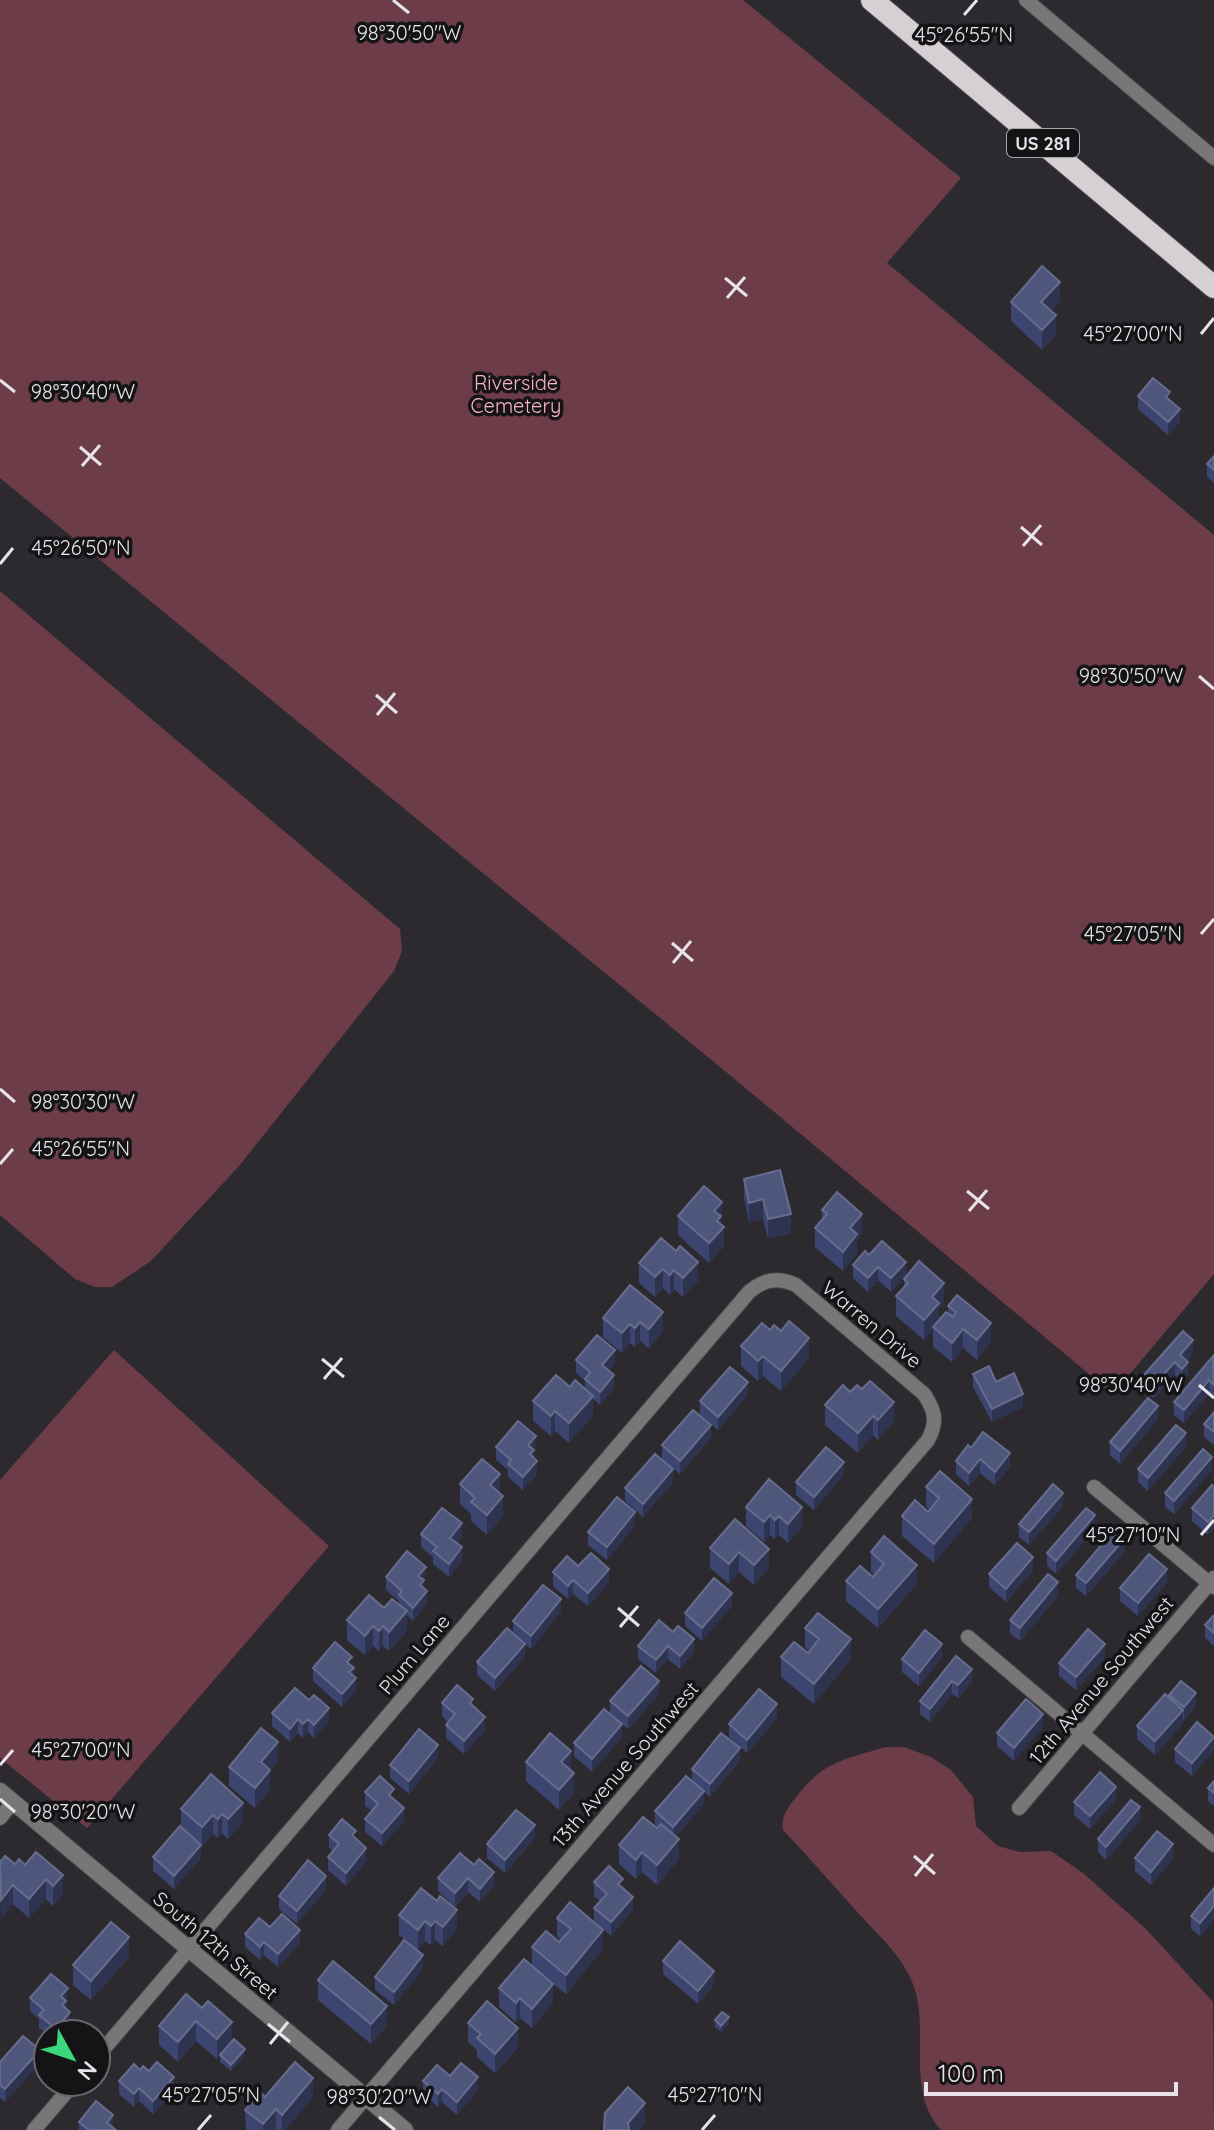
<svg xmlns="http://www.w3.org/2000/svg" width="1214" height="2130" viewBox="0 0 1214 2130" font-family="Quicksand,sans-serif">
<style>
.green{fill:#6d3c49}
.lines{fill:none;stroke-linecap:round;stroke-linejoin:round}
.minor-casing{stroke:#4a484d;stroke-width:16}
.tertiary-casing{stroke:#4a484d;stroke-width:18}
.trunk-casing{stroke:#4a484d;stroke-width:24}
.minor{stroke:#797678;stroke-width:14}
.tertiary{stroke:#797678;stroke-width:16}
.trunk{stroke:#d6d0d5;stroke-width:22}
.wall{fill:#3c456f}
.shaded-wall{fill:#2e3350}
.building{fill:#4e567c;stroke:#666c8d;stroke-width:2}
.ticks{fill:none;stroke:#e6e4e8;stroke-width:3}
.labels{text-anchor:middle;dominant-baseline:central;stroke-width:7;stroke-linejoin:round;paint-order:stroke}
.shield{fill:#141316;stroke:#a7a5a9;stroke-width:2}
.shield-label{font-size:18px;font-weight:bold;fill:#e6e4e8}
.park-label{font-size:20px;fill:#fbb2c4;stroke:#141316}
.street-label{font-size:20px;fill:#e6e4e8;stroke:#141316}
.ticks-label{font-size:20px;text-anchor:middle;fill:#e6e4e8;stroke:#141316;stroke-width:7;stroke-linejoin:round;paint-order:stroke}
</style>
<rect width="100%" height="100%" fill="#2c2a2f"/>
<path class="green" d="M0 0H743L961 178 887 263 1214 535V1274L1113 1394 731 1076 0 478Z
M0 591 400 929 402 951 394 971 240 1165 151 1261 112 1287H95L75 1279 0 1215Z
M114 1350 329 1546 87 1828 0 1758V1480Z
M886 1747H904L931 1757 951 1770 973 1797 976 1826 998 1846 1020 1852 1051 1851 1083 1873 1146 1929 1213 2002 1214 2130H941C904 2089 931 2031 913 1984 902 1956 881 1938 861 1916 835 1888 810 1858 783 1830 781 1819 786 1810 793 1801 822 1762 841 1760 886 1747Z"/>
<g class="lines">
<defs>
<path id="minor" d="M1026 0 1214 158
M1094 1487 1214 1587
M968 1637 1214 1845
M1019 1808 1214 1578
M0 1818 13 1802
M96 2058 749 1292C764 1279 778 1277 796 1285L924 1394C935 1411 938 1421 928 1440L338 2130
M34 2130 75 2082"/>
<path id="tertiary" d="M0 1791 405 2130"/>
<path id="trunk" d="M872 0 1214 287"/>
</defs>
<use href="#minor" class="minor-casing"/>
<use href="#tertiary" class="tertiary-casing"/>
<use href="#trunk" class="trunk-casing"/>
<use href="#minor" class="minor"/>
<use href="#tertiary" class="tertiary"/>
<use href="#trunk" class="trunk"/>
</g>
<path class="wall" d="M1060 301 1051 311 1056 335 1042 350 1011 321V302Z
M1138 396 1170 400 1180 422 1168 435 1138 409Z
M1214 456V483L1207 477V464Z
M744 1179 791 1233 768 1238 763 1219 749 1222 744 1198Z
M822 1210 862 1233 857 1240V1254L843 1271 815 1247V1228L822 1219Z
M678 1216 722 1221 721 1224 724 1246 709 1263 678 1235Z
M661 1238 698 1281 683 1297 674 1289 670 1295 663 1288 655 1297 639 1283V1263Z
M869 1255 906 1275 891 1292 878 1280 868 1292 853 1278V1265Z
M904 1279 944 1302 939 1309V1321L948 1313V1306L991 1342 977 1360 963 1348 952 1362 933 1347V1329L924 1340 896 1316V1296L904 1288Z
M630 1285 663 1331 649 1349 640 1341 635 1347 630 1343 622 1353 603 1337V1318Z
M770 1330 781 1331 809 1358 781 1391 763 1376 758 1381 741 1366V1346Z
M1193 1353 1187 1361 1188 1375 1182 1382 1175 1375 1154 1398 1143 1389V1376Z
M1214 1357V1398L1209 1394 1184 1423 1174 1415V1402Z
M576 1360 615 1363 609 1370 614 1388 600 1405 593 1399V1415L569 1443 555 1431 551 1436 533 1421V1401L570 1387 585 1389V1381L576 1373Z
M973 1374 996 1382 1023 1407 992 1422 973 1387Z
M862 1389 894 1421 878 1440 873 1435 858 1453 825 1425V1405L850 1392Z
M748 1395 718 1430 700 1415V1401Z
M1214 1412V1445L1204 1437V1424Z
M1158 1419 1120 1464 1110 1455V1442Z
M711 1438 680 1474 662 1459V1445Z
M968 1445 1010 1467 995 1485 980 1473 969 1486 956 1474V1461Z
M1186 1446 1148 1491 1138 1482V1469Z
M496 1447 536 1449 534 1451V1458L537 1474 523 1490 508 1477V1470L496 1460Z
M1212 1470 1174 1514 1165 1507V1493Z
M844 1475 814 1510 796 1495V1482Z
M769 1479 802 1527 788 1543 779 1535 775 1539 770 1535 764 1542 746 1526V1507Z
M673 1482 643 1517 625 1501V1488Z
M460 1484 500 1494 503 1516 487 1535 471 1521V1514L460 1504Z
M926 1487 972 1518 934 1563 902 1536V1516L928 1512 930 1510 926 1507Z
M1214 1487 1208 1535 1192 1521V1508Z
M1063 1506 1029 1545 1019 1537V1524Z
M735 1519 769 1568 754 1585 739 1572 729 1584 710 1568V1548Z
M635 1525 607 1560 588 1545V1532Z
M1095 1528 1056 1574 1047 1566V1553Z
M421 1534 462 1536 457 1543 462 1560 449 1577 433 1564V1557L421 1547Z
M1125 1551 1086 1596 1076 1588V1575Z
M871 1552 917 1584 878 1628 846 1601V1581L873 1577 875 1575 871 1572Z
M578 1566 609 1582 588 1606 573 1594 568 1599 553 1586V1572Z
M1033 1571 1006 1602 989 1587V1574Z
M386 1577 426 1580 424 1582V1588L427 1604 413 1621 407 1615V1631L389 1651 383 1646 379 1651 373 1646 365 1655 347 1640V1620L384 1608 399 1605V1601L386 1590Z
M1167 1583 1138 1616 1120 1601V1588Z
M1058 1596 1020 1641 1010 1633V1620Z
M732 1606 702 1641 685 1626V1613Z
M561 1612 531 1649 525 1644V1657L495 1691 477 1675V1662L513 1633V1621Z
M1214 1617V1646L1205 1638V1625Z
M805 1628 851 1659 814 1704 781 1677V1657L808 1653 810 1651 805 1648Z
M673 1632 694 1652 680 1669 668 1659 656 1673 638 1659V1646Z
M956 1656 972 1682 958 1698 952 1694 930 1722 920 1714V1701Z
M942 1657 919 1686 902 1672V1659Z
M1105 1657 1076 1690 1059 1676V1663Z
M352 1666 356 1691 342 1707 313 1681V1668Z
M659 1694 628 1729 610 1714V1701Z
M1169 1695 1196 1706 1184 1720H1183V1723L1155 1755 1137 1739V1726L1169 1698Z
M442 1703 473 1706 485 1730 464 1754 446 1738V1725L448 1722 442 1716Z
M272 1713 329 1722 314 1738 308 1732 303 1738 298 1733 290 1742 272 1726Z
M777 1718 747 1753 729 1737V1724Z
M1043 1727 1014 1761 997 1746V1733Z
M1214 1736V1750L1192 1776 1175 1762V1749Z
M622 1737 592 1772 574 1756V1743Z
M438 1758 409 1794 390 1778V1765Z
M278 1761 270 1770V1789L255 1808 229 1786V1767Z
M740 1761 710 1797 704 1792V1804L676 1836 679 1859 657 1885 642 1872 636 1879 619 1864V1845L657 1828 658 1827 655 1824V1811L692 1781V1769Z
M526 1762 571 1770 574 1793 559 1810 526 1781Z
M1214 1781V1806L1208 1801V1788Z
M365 1792 394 1799 404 1821 382 1846 365 1832V1819L372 1811 365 1806Z
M1116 1800 1090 1829 1074 1815V1802Z
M243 1803V1822L228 1839 222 1833 218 1838 213 1834 202 1847 201 1846V1858L174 1889 153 1871V1857L181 1827V1809Z
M1140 1820 1106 1860 1098 1852V1839Z
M329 1835 356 1839 366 1861 346 1886 328 1870V1857L333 1851 329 1848Z
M535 1838 505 1873 487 1858V1844Z
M36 1852 63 1894 53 1906 46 1899 29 1918 13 1904 1 1919 0 1862 25 1865Z
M460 1853 494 1885 480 1902 468 1892 455 1907 438 1891V1878Z
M1135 1858H1173L1151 1885 1135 1871Z
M594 1882 623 1889 633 1910 611 1936 594 1921V1908L600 1901 594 1896Z
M421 1888 457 1929 443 1946 435 1940 431 1945 425 1941 418 1950 399 1935V1915Z
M1214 1888V1920L1200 1936 1191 1929V1916Z
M326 1889 297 1924 279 1909V1896Z
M557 1918 603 1949 566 1994 553 1984V2003L532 2028 520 2018 516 2022 499 2007V1988L532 1966V1947L559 1942 561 1940 557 1937Z
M270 1927 300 1943 278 1967 264 1955 260 1960 245 1947V1934Z
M129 1957 91 2000 73 1985V1965Z
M663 1961 714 1984 698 2004 663 1974Z
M423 1969 394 2005 375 1990V1977Z
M318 1980 387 2025 371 2044 318 2000Z
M186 1994 245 2055 231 2071 220 2062V2056L217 2059 196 2041 178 2062 159 2045V2026Z
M30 1998 68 2001 66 2003V2009L70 2025 63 2034H48V2035L39 2028V2019L30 2011Z
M715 2020 729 2024 721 2032 715 2027Z
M468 2023 518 2048 495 2073 477 2057V2050L468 2042Z
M0 2062 40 2063 5 2102 0 2098Z
M140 2070 174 2090 153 2114 139 2101 134 2107 119 2094V2081Z
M450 2076 478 2090 457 2115 442 2102 438 2107 423 2094V2081Z
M265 2097H313L285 2130H277L276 2129 275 2130H246L245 2110Z
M79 2122 113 2128 116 2130H79Z"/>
<path class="shaded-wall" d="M1060 282V301L1041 322V302Z
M1056 315V335L1042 350V330Z
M1180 409V422L1168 435V422Z
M763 1199V1219L749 1222V1203Z
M722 1202 721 1230 724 1227V1246L709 1263V1243L714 1211Z
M791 1214V1233L768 1238V1219Z
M862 1214V1233L857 1240V1254L843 1271V1252L850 1228Z
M698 1262V1281L683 1297V1278Z
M906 1262V1275L891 1292V1278Z
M878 1267V1280L868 1292V1278Z
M663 1269V1288L655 1297V1277Z
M674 1270V1289L670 1295V1275Z
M944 1283V1302L939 1309V1323L924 1340V1320L932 1297Z
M663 1312V1331L649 1349V1329Z
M640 1322V1341L635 1347V1328Z
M991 1323V1342L977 1360V1340Z
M630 1324V1343L622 1353V1333Z
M963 1329V1348L952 1362V1343Z
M809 1338V1358L781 1391V1371Z
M1193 1340V1353L1180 1368V1355Z
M615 1350V1363L602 1378V1365Z
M763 1356V1376L758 1381V1361Z
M1175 1362V1375L1154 1398V1385Z
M1188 1362V1375L1182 1382V1369Z
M614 1375V1388L600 1405V1392Z
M1209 1380V1394L1184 1423V1410Z
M748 1382V1395L718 1430V1417Z
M1023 1394V1407L992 1422V1409Z
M593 1396V1415L569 1443V1423Z
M894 1402V1421L878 1440V1420Z
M1158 1406V1419L1120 1464V1451Z
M555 1411V1431L551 1436V1416Z
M873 1416V1435L858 1453V1433Z
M711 1425V1438L680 1474V1461Z
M1186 1433V1446L1148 1491V1478Z
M536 1436 534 1463 530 1468 528 1445Z
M1010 1453V1467L995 1485V1472Z
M1212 1457V1470L1174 1514V1501Z
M980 1459V1473L969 1486V1473Z
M537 1461V1474L523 1490V1477Z
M844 1462V1475L814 1510V1497Z
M673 1469V1482L643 1517V1504Z
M500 1474V1494L490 1485Z
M1063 1493V1506L1029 1545V1532Z
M503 1496V1516L487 1535V1515Z
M972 1499V1518L934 1563V1544Z
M802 1507V1527L788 1543V1524Z
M635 1512V1525L607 1560V1547Z
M770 1515V1535L764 1542V1522Z
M1095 1515V1528L1056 1574V1561Z
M1214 1515V1528L1208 1535V1522Z
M779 1516V1535L775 1539V1520Z
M462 1523V1536L450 1551V1538Z
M1125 1538V1551L1086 1596V1583Z
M462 1547V1560L449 1577V1564Z
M769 1549V1568L754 1585V1565Z
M739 1552V1572L729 1584V1564Z
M1033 1557V1571L1006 1602V1589Z
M917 1565V1584L878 1628V1609Z
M426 1567 424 1593 420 1598 418 1576Z
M609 1569V1582L588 1606V1593Z
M1167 1569V1583L1138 1616V1603Z
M573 1580V1594L568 1599V1586Z
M1058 1582V1596L1020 1641V1628Z
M427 1591V1604L413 1621V1608Z
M732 1593V1606L702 1641V1628Z
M561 1599V1612L531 1649V1636Z
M407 1611V1631L389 1651V1632Z
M373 1626V1646L365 1655V1636Z
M383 1626V1646L379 1651V1631Z
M694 1639V1652L680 1669V1656Z
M851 1639V1659L814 1704V1684Z
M525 1644V1657L495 1691V1678Z
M942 1644V1657L919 1686V1673Z
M1105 1644V1657L1076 1690V1677Z
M668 1646V1659L656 1673V1660Z
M354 1668V1680L356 1678V1691L342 1707V1694L349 1672Z
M972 1669V1682L958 1698V1685Z
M659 1681V1694L628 1729V1716Z
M952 1681V1694L930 1722V1709Z
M1196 1693V1706L1184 1720V1707Z
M777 1704V1718L747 1753V1740Z
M329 1708V1722L314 1738V1725Z
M1183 1710V1723L1155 1755V1741Z
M1043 1714V1727L1014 1761V1748Z
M485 1717V1730L464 1754V1741Z
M298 1719V1733L290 1742V1729Z
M308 1719V1732L303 1738V1724Z
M622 1724V1737L592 1772V1759Z
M1214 1737V1750L1192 1776V1763Z
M278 1742V1761L270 1770V1789L255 1808V1788L261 1762Z
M438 1745V1758L409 1794V1781Z
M740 1748V1761L710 1797V1784Z
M571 1751V1771L561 1762Z
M574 1773V1793L559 1810V1790Z
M1116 1787V1800L1090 1829V1816Z
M704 1791V1804L673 1840V1827Z
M243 1803V1822L228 1839V1819Z
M1140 1807V1820L1106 1860V1847Z
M404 1808V1821L382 1846V1833Z
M222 1814V1833L218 1838V1819Z
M213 1815V1834L202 1847V1827Z
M535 1825V1838L505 1873V1860Z
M679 1839V1859L657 1885V1865Z
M1173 1844V1858L1151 1885V1872Z
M201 1845V1858L174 1889V1876Z
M366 1848V1861L346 1886V1873Z
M642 1852V1872L636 1879V1860Z
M494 1872V1885L480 1902V1889Z
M63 1875V1894L53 1906V1886Z
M326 1876V1889L297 1924V1911Z
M468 1878V1892L455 1907V1893Z
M46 1879V1899L29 1918V1899Z
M13 1885V1904L1 1919V1900Z
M633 1897V1910L611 1936V1922Z
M1214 1906V1920L1200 1936V1923Z
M457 1910V1929L443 1946V1927Z
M425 1921V1941L418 1950V1930Z
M435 1921V1940L431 1945V1926Z
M300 1930V1943L278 1967V1954Z
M603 1930V1949L566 1994V1975Z
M129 1937V1957L91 2000V1981Z
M264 1942V1955L260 1960V1947Z
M423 1955V1969L394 2005V1992Z
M714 1971V1984L698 2004V1991Z
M553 1984V2003L532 2028V2009Z
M68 1988 66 2014 62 2018 61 1996Z
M520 1998V2018L516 2022V2003Z
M387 2006V2025L371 2044V2024Z
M70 2012V2025L63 2034H56V2029Z
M729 2017V2024L721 2032V2026Z
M196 2021V2041L178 2062V2042Z
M232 2022V2041L217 2059V2039Z
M518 2028V2048L495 2073V2054Z
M245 2049V2055L231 2071V2065Z
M40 2050V2063L5 2102V2089Z
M174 2077V2090L153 2114V2101Z
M478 2077V2090L457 2115V2102Z
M313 2078V2097L285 2130H282V2115Z
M139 2088V2101L134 2107V2094Z
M442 2089V2102L438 2107V2094Z
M645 2103V2122L639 2130H628V2123Z
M276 2109V2129L275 2130H263V2124Z
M113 2115V2130L107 2123Z"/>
<path class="building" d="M1042 266 1060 282 1041 302 1056 315 1042 330 1011 302Z
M1153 378 1170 392 1166 397 1180 409 1168 422 1138 396Z
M1214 456V470L1207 464Z
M780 1170 791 1214 768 1219 763 1199 749 1203 744 1179Z
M704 1186 722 1202 714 1211 721 1216 717 1221 724 1227 709 1243 678 1216Z
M837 1192 862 1214 850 1228 857 1234 843 1252 815 1228 827 1214 822 1210Z
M661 1238 676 1251 680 1246 698 1262 683 1278 674 1270 670 1275 663 1269 655 1277 639 1263Z
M882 1241 906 1262 891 1278 878 1267 868 1278 853 1265 865 1251 869 1255Z
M919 1261 944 1283 932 1297 939 1303 924 1320 896 1296 908 1283 904 1279Z
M630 1285 663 1312 649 1329 640 1322 635 1328 630 1324 622 1333 603 1318Z
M957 1295 991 1323 977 1340 963 1329 952 1343 933 1327 946 1312 953 1317 956 1312 948 1306Z
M789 1321 809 1338 781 1371 763 1356 758 1361 741 1346 762 1323 770 1330 774 1325 781 1331Z
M1183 1331 1193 1340 1180 1355 1188 1362 1182 1369 1175 1362 1154 1385 1143 1376Z
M597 1335 615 1350 602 1365 614 1375 600 1392 585 1379 590 1372 576 1360Z
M1213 1356 1214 1385 1209 1380 1184 1410 1174 1402Z
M989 1366 996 1382 1014 1373 1023 1394 992 1409 973 1374Z
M730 1367 748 1382 718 1417 700 1401Z
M556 1375 570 1387 575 1380 593 1396 569 1423 555 1411 551 1416 533 1401Z
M870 1381 894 1402 878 1420 873 1416 858 1433 825 1405 843 1385 850 1392 857 1385 862 1389Z
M1148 1398 1158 1406 1120 1451 1110 1442Z
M693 1410 711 1425 680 1461 662 1445Z
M1214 1412V1432L1204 1424Z
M518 1421 536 1436 528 1445 534 1450 530 1454 537 1461 523 1477 508 1464 511 1460 496 1447Z
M1176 1425 1186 1433 1148 1478 1138 1469Z
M983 1432 1010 1453 995 1472 980 1459 969 1473 956 1461 968 1445 971 1448Z
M826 1447 844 1462 814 1497 796 1482Z
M1203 1449 1212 1457 1174 1501 1165 1493Z
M655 1454 673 1469 643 1504 625 1488Z
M482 1459 500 1474 490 1485 503 1496 487 1515 471 1502 475 1498 460 1484Z
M940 1471 972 1499 934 1544 902 1516 915 1500 928 1512 939 1498 926 1487Z
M769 1479 802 1507 788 1524 779 1516 775 1520 770 1515 764 1522 746 1507Z
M1053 1484 1063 1493 1029 1532 1019 1524Z
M1212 1485 1214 1487V1515L1208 1522 1192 1508Z
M617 1497 635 1512 607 1547 588 1532Z
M442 1508 462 1523 450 1538 462 1547 449 1564 433 1551 437 1547 421 1534Z
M1086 1508 1095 1515 1056 1561 1047 1553Z
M735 1519 769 1549 754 1565 739 1552 729 1564 710 1548Z
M1115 1529 1125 1538 1086 1583 1076 1575Z
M884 1536 917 1565 878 1609 846 1581 860 1566 873 1577 884 1564 871 1552Z
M1017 1543 1033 1557 1006 1589 989 1574Z
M407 1551 426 1567 418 1576 424 1580 420 1585 427 1591 413 1608 399 1595 402 1591 386 1577Z
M591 1553 609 1569 588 1593 573 1580 568 1586 553 1572 567 1556 578 1566Z
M1149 1554 1167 1569 1138 1603 1120 1588Z
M1048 1574 1058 1582 1020 1628 1010 1620Z
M714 1578 732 1593 702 1628 685 1613Z
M543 1585 561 1599 531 1636 513 1621Z
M369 1595 384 1608 392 1599 407 1611 389 1632 383 1626 379 1631 373 1626 365 1636 347 1620Z
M818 1613 851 1639 814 1684 781 1657 794 1642 808 1653 819 1639 805 1628Z
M1213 1616 1214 1617V1633L1205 1625Z
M659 1620 673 1632 678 1626 694 1639 680 1656 668 1646 656 1660 638 1646Z
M507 1628 525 1644 495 1678 477 1662Z
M1088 1629 1105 1644 1076 1677 1059 1663Z
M925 1630 942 1644 919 1673 902 1659Z
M335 1642 352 1657 347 1662 354 1668 349 1672 356 1678 342 1694 313 1668Z
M956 1656 972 1669 958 1685 952 1681 930 1709 920 1701Z
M641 1666 659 1681 628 1716 610 1701Z
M1181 1681 1196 1693 1184 1707 1169 1695Z
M457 1685 473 1699 470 1703 485 1717 464 1741 446 1725 455 1714 442 1703Z
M295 1688 309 1700 314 1695 329 1708 314 1725 308 1719 303 1724 298 1719 290 1729 272 1713Z
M759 1689 777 1704 747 1740 729 1724Z
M1165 1694 1183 1710 1155 1741 1137 1726Z
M1026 1699 1043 1714 1014 1748 997 1733Z
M604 1709 622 1724 592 1759 574 1743Z
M1197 1722 1214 1737 1192 1763 1175 1749Z
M261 1728 278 1742 261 1762 270 1770 255 1788 229 1767Z
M419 1729 438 1745 409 1781 390 1765Z
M550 1733 571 1751 561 1762 574 1773 559 1790 526 1762Z
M721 1733 740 1748 710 1784 692 1769Z
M1100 1772 1116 1787 1090 1816 1074 1802Z
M211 1774 243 1803 228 1819 222 1814 218 1819 213 1815 202 1827 181 1809Z
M380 1776 394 1789 389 1795 404 1808 382 1833 365 1819 378 1804 365 1792Z
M686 1776 704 1791 673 1827 655 1811Z
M1214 1781V1793L1208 1788Z
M1131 1800 1140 1807 1106 1847 1098 1839Z
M516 1810 535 1825 505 1860 487 1844Z
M643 1817 657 1828 661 1824 679 1839 657 1865 642 1852 636 1860 619 1845Z
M342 1819 356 1831 352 1835 366 1848 346 1873 328 1857 339 1844 329 1835Z
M180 1826 201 1845 174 1876 153 1857Z
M1157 1831 1173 1844 1151 1872 1135 1858Z
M36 1852 63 1875 53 1886 46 1879 29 1899 13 1885 1 1900 0 1862 5 1856 15 1864 19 1859 25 1865Z
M460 1853 474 1865 479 1859 494 1872 480 1889 468 1878 455 1893 438 1878Z
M308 1860 326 1876 297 1911 279 1896Z
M609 1866 623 1879 618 1884 633 1897 611 1922 594 1908 607 1894 594 1882Z
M421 1888 437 1901 440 1896 457 1910 443 1927 435 1921 431 1926 425 1921 418 1930 399 1915Z
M1214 1888V1906L1200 1923 1191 1916Z
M570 1902 603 1930 566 1975 532 1947 546 1931 559 1942 571 1929 557 1918Z
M282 1914 300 1930 278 1954 264 1942 260 1947 245 1934 259 1918 270 1927Z
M111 1922 129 1937 91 1981 73 1965Z
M404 1940 423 1955 394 1992 375 1977Z
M680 1941 714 1971 698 1991 663 1961Z
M524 1959 553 1984 532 2009 520 1998 516 2003 499 1988Z
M333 1961 387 2006 371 2024 318 1980Z
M51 1974 68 1988 61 1996 66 2001 62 2005 70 2012 56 2029 39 2015 44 2010 30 1998Z
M186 1994 202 2008 208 2001 232 2022 217 2039 196 2021 178 2042 159 2026Z
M487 2001 518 2028 495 2054 477 2038 481 2034 468 2023Z
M722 2012 729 2017 721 2026 715 2020Z
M23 2036 40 2050 5 2089 0 2085V2062Z
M234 2039 245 2049 231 2065 220 2055Z
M157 2062 174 2077 153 2101 139 2088 134 2094 119 2081 134 2064 140 2070 143 2066 149 2071Z
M295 2062 313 2078 282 2115 276 2109 263 2124 245 2110 260 2092 265 2097Z
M461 2063 478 2077 457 2102 442 2089 438 2094 423 2081 437 2065 450 2076Z
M628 2087 645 2103 628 2123 629 2130H604L605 2113Z
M96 2101 113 2115 107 2123 116 2130H89L79 2122Z"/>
<path class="ticks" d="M393 0 409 13M964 15 977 0M725 278 747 296M727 298 745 277M1201 334 1214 318M0 380 15 392M80 447 101 465M82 466 100 445M1021 527 1042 545M1023 546 1041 525M0 564 13 548M1199 676 1214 689M376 695 397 713M377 715 395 693M1201 934 1214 919M672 943 693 961M673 963 691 941M0 1089 15 1102M0 1164 13 1149M967 1191 989 1209M969 1211 987 1190M322 1359 344 1377M324 1379 342 1358M1199 1385 1214 1398M1201 1535 1214 1520M618 1608 639 1626M620 1627 638 1606M0 1765 13 1750M0 1799 15 1812M914 1856 935 1874M915 1876 933 1854M268 2024 290 2042M270 2044 288 2022M379 2117 395 2130M198 2130 211 2115M702 2130 715 2115"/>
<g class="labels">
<rect class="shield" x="1007" y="129" width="72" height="28" rx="6"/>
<g class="shield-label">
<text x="1043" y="143">US 281</text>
</g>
<g class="park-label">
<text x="516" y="382">Riverside<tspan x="516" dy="23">Cemetery</tspan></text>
</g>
<g class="street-label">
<text transform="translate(872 1324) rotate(40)">Warren Drive</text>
<text transform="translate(414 1654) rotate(-50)">Plum Lane</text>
<text transform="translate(1101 1680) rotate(-50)">12th Avenue Southwest</text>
<text transform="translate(625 1764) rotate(-49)">13th Avenue Southwest</text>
<text transform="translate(216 1945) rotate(40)">South 12th Street</text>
</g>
</g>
<g class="ticks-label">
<text x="409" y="40">98°30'50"W</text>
<text x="964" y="42">45°26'55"N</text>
<text x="1133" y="341">45°27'00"N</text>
<text x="83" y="399">98°30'40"W</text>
<text x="81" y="555">45°26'50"N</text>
<text x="1131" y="683">98°30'50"W</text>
<text x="1133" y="941">45°27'05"N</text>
<text x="83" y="1109">98°30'30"W</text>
<text x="81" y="1156">45°26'55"N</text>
<text x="1131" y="1392">98°30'40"W</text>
<text x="1133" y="1542">45°27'10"N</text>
<text x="81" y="1757">45°27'00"N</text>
<text x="83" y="1819">98°30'20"W</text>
<text x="211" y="2102">45°27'05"N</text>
<text x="715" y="2102">45°27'10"N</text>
<text x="379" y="2104">98°30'20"W</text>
</g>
<g transform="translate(72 2058) rotate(130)"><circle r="38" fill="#141316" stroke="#68676a" stroke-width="2"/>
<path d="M0-6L14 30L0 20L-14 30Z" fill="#3bd77e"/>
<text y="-12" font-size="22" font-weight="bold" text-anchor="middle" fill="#e6e4e8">N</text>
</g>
<path d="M926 2082v12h250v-12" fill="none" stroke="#e6e4e8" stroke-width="4"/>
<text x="938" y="2082" font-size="24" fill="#e6e4e8" stroke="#141316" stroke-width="6" paint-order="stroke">100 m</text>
</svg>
